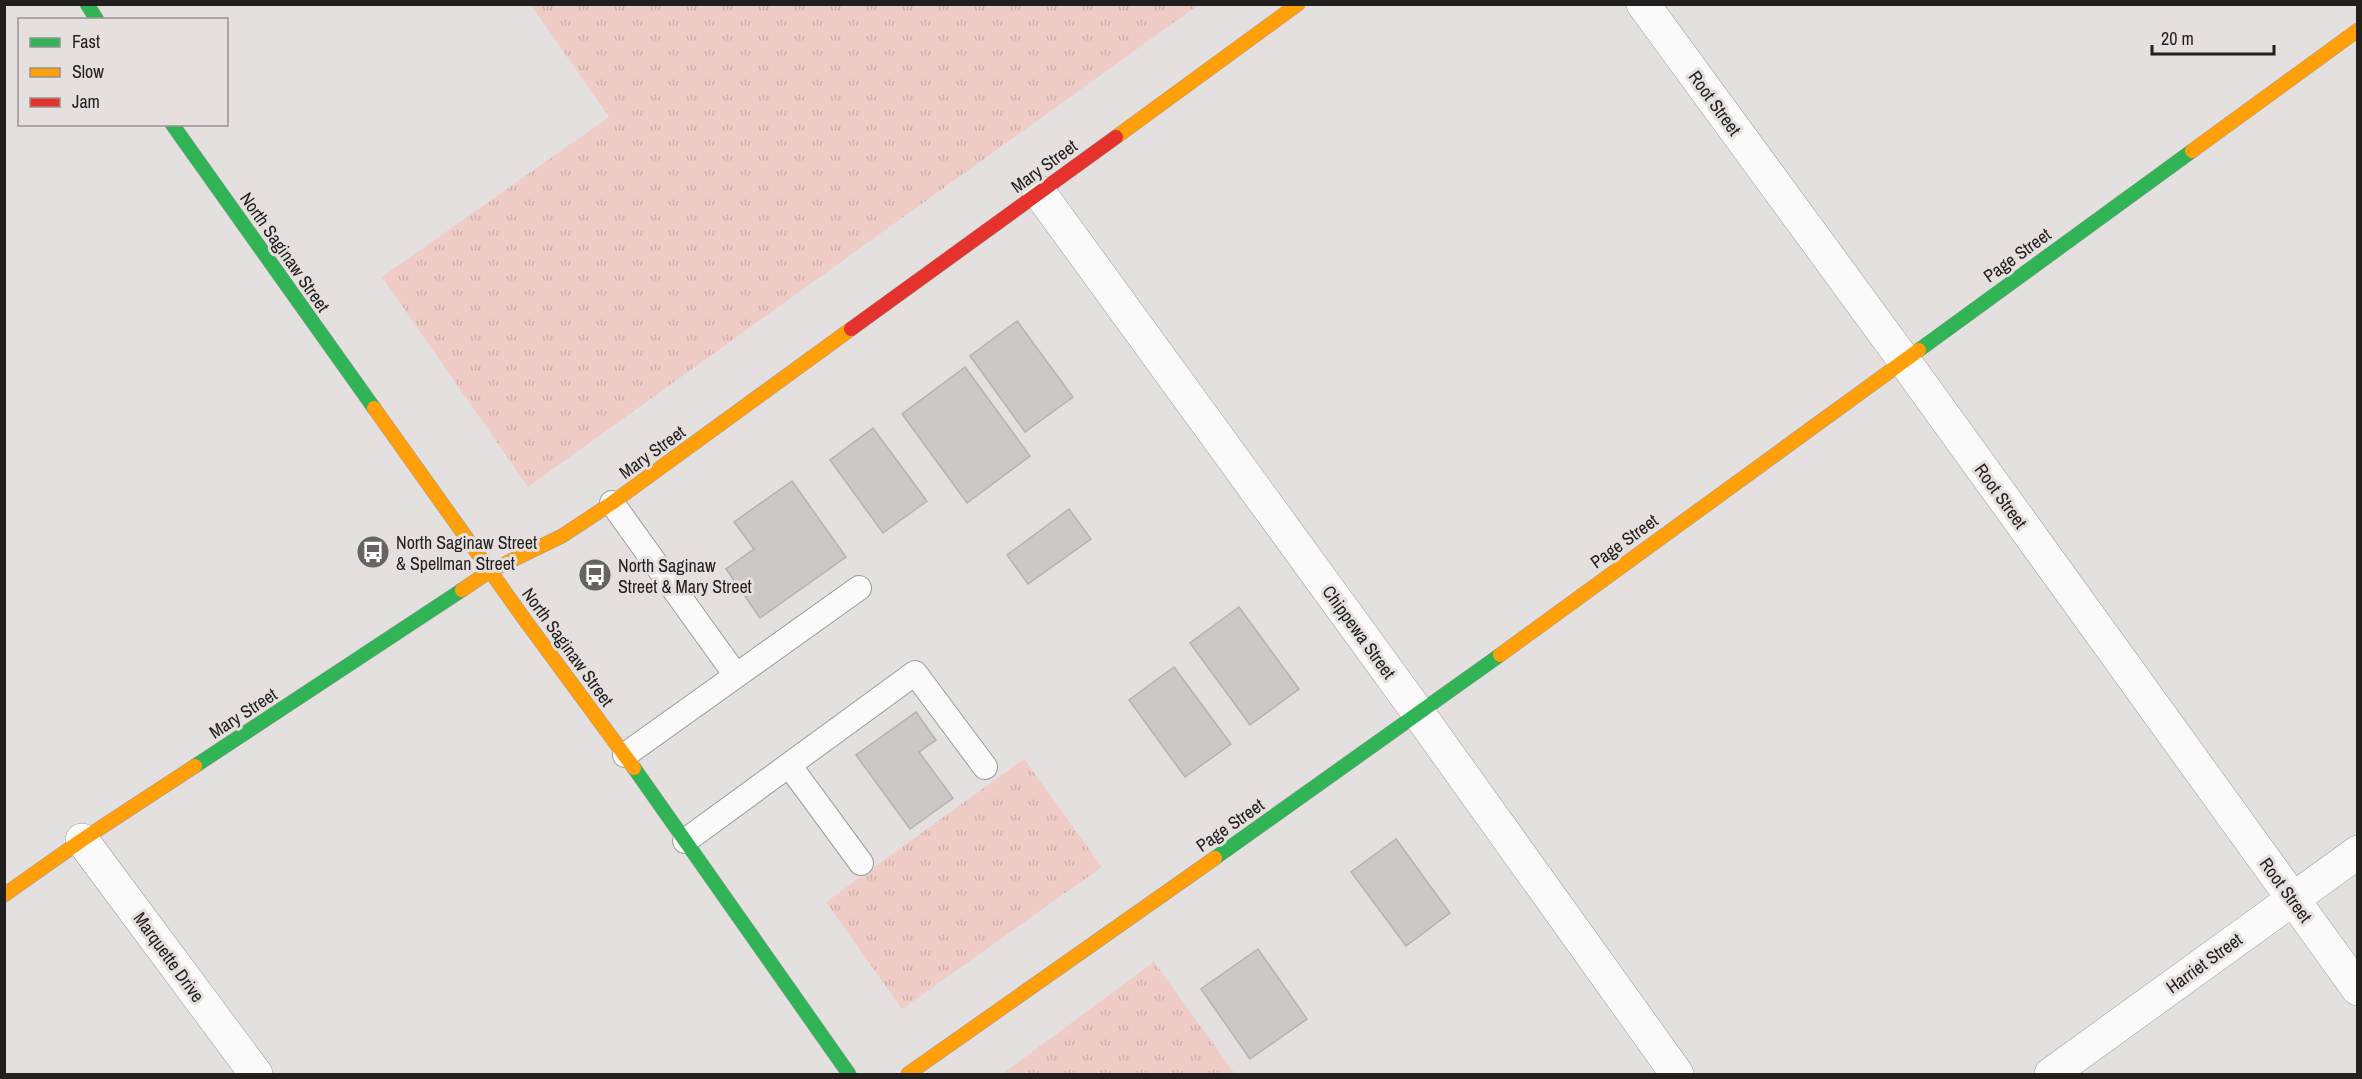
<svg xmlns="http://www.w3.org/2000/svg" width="2362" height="1079" viewBox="0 0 2362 1079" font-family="'Archivo Narrow',sans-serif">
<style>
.grass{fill:url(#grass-tufts)}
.building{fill:#cbc9c7;stroke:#b5b2b1;stroke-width:1.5}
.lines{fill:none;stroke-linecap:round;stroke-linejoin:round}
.lane-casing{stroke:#9e9b9a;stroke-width:26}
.street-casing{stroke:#9e9b9a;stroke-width:34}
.fast-casing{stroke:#9e9b9a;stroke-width:15}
.slow-casing{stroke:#9e9b9a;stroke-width:15}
.jam-casing{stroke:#9e9b9a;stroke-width:15}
.lane{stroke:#fbfafa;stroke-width:24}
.street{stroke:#fbfafa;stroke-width:33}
.fast{stroke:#30b455;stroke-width:14}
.slow{stroke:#ff9f0a;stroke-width:14}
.jam{stroke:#e5322d;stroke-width:14}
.labels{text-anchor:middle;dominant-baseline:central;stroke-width:6;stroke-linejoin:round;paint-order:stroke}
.street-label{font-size:18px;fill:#221f1f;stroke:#e5dfde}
.poi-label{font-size:18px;fill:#221f1f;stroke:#e5dfde;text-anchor:start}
</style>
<defs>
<pattern id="grass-tufts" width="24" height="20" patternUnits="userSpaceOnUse" patternTransform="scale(1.5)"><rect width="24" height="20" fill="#f0ccc6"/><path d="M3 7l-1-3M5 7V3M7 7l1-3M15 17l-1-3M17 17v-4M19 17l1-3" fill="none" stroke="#ceafaa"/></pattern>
</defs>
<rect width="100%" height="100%" fill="#e4e0df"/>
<path class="grass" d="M531 5H1198L528 487 382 277 609 117Z
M1024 759 1102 867 902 1009 826 902Z
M1154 962 1235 1074H1002Z"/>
<path class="building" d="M1017 321 1073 397 1025 432 970 356Z
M965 367 1030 456 967 503 902 414Z
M873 428 927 501 883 533 830 460Z
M792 481 846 557 760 618 726 569 754 549 734 522Z
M1069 509 1091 539 1028 584 1007 555Z
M1239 607 1299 689 1250 725 1190 643Z
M1174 667 1231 744 1185 777 1129 700Z
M916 712 936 740 919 752 953 798 910 829 856 755Z
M1396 839 1450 913 1406 946 1351 872Z
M1258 949 1307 1019 1250 1059 1201 989Z"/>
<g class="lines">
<defs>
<path id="lane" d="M612 503 735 674
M625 755 859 588
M789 765 861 863
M685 841 915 673 985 767"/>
<path id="street" d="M1643 4 1903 359 2358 989
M1039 192 1419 714 1677 1074
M82 840 256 1074
M2051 1074 2358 852"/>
<path id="fast" d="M87 4 97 20
M172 124 374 408
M1919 350 2192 151
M195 766 462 590
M634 768 849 1074
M1215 858 1500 655"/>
<path id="slow" d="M1116 137 1298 4
M2192 151 2358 30
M374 408 525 620 634 768
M462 590 490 571 562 536 612 503 851 329
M1500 655 1919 350
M4 895 82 840 195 766
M908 1074 1215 858"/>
<path id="jam" d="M851 329 1116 137"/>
</defs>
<use href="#lane" class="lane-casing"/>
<use href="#street" class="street-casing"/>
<use href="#fast" class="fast-casing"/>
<use href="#slow" class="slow-casing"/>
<use href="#jam" class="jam-casing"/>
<use href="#lane" class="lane"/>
<use href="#street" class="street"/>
<use href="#fast" class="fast"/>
<use href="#slow" class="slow"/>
<use href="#jam" class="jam"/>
</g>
<defs>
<symbol id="bus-disc" viewBox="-11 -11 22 22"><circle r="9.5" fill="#666362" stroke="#e5dfde"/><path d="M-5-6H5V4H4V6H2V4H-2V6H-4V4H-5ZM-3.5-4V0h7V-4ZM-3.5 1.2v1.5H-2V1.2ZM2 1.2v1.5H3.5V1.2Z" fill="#fff"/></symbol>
</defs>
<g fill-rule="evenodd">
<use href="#bus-disc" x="354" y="533" width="38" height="38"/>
<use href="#bus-disc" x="576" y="556" width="38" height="38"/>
</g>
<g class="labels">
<g class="street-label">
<text transform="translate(1715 103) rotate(54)">Root Street</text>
<text transform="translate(1044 166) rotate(-36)">Mary Street</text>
<text transform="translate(285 252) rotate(55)">North Saginaw Street</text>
<text transform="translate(2017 255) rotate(-36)">Page Street</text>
<text transform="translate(652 452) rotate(-36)">Mary Street</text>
<text transform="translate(2001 496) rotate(54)">Root Street</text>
<text transform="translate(1624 541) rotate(-36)">Page Street</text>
<text transform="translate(1359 632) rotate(54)">Chippewa Street</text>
<text transform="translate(568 647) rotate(54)">North Saginaw Street</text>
<text transform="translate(243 713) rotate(-33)">Mary Street</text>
<text transform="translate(1230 825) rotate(-35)">Page Street</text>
<text transform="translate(2286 890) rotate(54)">Root Street</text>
<text transform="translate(169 957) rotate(54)">Marquette Drive</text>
<text transform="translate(2204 963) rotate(-36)">Harriet Street</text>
</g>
<g class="poi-label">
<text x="396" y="542">North Saginaw Street<tspan x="396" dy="21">&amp; Spellman Street</tspan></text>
<text x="618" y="565">North Saginaw<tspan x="618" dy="21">Street &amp; Mary Street</tspan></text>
</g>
</g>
<rect width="2362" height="1079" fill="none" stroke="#221f1f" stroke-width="12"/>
<rect x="18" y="18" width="210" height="108" fill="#e5dfde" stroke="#979292" stroke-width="1.5"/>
<rect x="30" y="38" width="30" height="9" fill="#30b455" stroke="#979292" stroke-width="1.5"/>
<text x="72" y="48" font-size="18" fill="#221f1f">Fast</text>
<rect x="30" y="68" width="30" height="9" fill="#ff9f0a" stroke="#979292" stroke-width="1.5"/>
<text x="72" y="78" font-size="18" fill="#221f1f">Slow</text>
<rect x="30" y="98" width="30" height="9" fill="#e5322d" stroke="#979292" stroke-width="1.5"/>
<text x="72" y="108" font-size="18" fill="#221f1f">Jam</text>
<path d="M2152 45v9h122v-9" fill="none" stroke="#221f1f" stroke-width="3"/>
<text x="2161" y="45" font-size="18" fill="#221f1f" stroke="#e5dfde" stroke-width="4.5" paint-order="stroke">20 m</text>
</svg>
